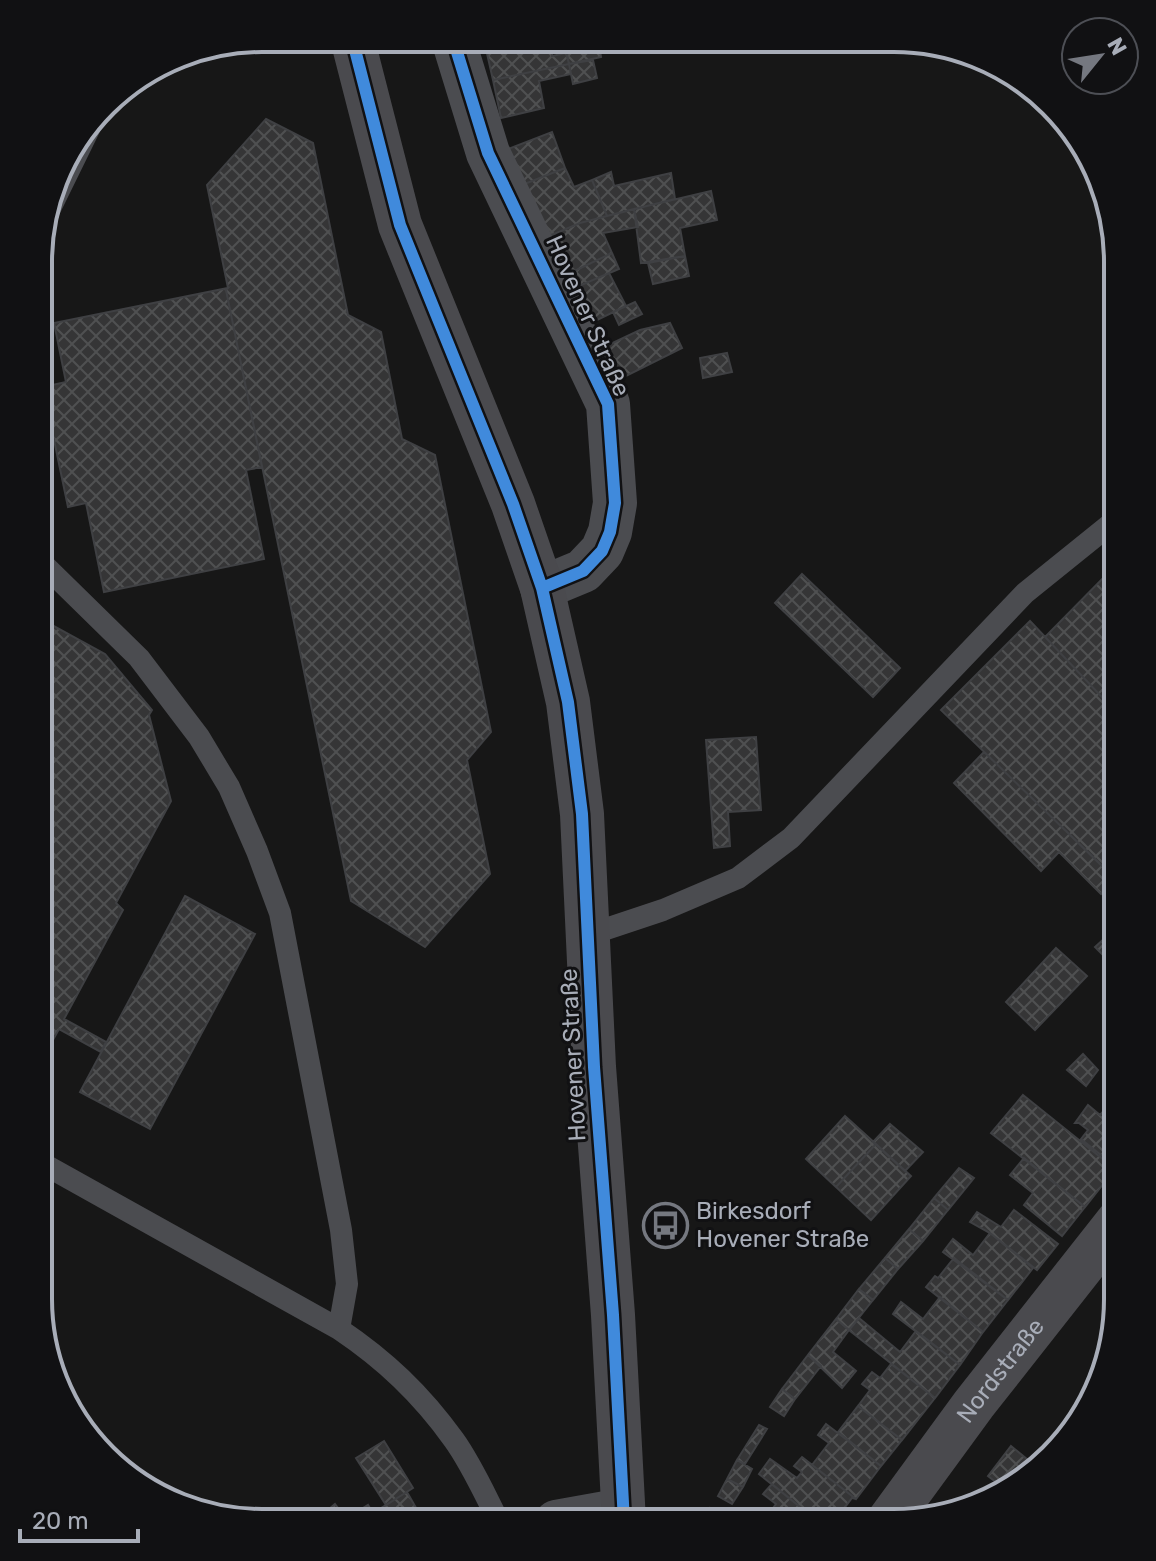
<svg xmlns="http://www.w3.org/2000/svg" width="1156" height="1561" viewBox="0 0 1156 1561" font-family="Rubik,sans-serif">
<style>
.building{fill:url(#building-cross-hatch);stroke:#3f4043;stroke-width:2}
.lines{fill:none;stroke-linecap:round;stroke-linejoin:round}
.lane{stroke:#4b4c50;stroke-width:22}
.street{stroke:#4b4c50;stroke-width:44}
.secondary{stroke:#4a4a4e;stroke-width:44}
.cycleway-casing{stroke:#111113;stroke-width:17}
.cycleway{stroke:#408adc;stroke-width:12}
.labels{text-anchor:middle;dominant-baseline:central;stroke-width:6;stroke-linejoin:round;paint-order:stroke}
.street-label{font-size:24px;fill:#a8adb8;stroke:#111113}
.poi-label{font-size:24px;fill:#a8adb8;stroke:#111113;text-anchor:start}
.rim{fill:none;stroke:#a8adb8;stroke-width:4}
</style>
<defs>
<pattern id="building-cross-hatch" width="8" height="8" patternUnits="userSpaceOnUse" patternTransform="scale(2)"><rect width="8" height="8" fill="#353536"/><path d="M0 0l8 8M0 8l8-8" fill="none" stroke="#4f5051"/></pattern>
</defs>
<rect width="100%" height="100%" fill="#171717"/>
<path class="building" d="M491 39H544L547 53H552V56L566 53 569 64 493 80 484 40Z
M586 39H598L601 57 569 64 565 44Z
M593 60 597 78 573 84 569 64Z
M569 64 571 74 539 81 544 108 501 118 493 80Z
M266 119 313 143 348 315 381 332 402 439 435 455 491 732 467 760 490 874 425 947 351 901 226 290 228 288 207 185Z
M552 132 565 168 522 185 508 149Z
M565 168 574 187 592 180 607 216 580 223 547 237 522 185Z
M611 172 614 186 671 173 675 199 607 216 592 180Z
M711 191 717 220 680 228 685 256 641 263 634 209Z
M634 209 638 227 603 233 612 253 566 275 547 237 580 223Z
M612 253 619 269 572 289 566 275Z
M685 256 689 276 653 284 648 263Z
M609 273 626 306 591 323 572 289Z
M228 288 226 290 262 467 246 470 264 559 104 592 86 503 68 507 43 387 66 382 54 323Z
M635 302 642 314 619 325 613 312Z
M670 323 682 348 620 379 602 348 640 330Z
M727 353 732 372 703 378 700 358Z
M1118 563V714L1045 637Z
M802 574 900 668 873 697 775 603Z
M39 618 105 654 152 710 149 715 171 801 116 903 123 910 64 1019 106 1042 101 1052 59 1029 38 1067Z
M1030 621 1118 714V855L1104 868 941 710Z
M756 737 761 810 728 812 730 846 714 848 706 740Z
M984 752 1115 878 1101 894 1059 852 1041 871 954 783Z
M185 896 255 934 150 1129 80 1092Z
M1118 926V949L1107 959 1095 947Z
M1056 948 1087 976 1035 1030 1006 1002Z
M1118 1019V1032L1108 1025Z
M1083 1054 1098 1070 1086 1086 1067 1070Z
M1118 1093V1115L1107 1107Z
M1023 1095 1115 1169 1085 1207 991 1133Z
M1088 1105 1100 1115 1107 1107 1118 1115 1116 1167 1081 1139 1088 1130 1079 1123H1075Z
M845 1116 876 1144 836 1187 806 1159Z
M890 1124 923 1152 905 1171 873 1142Z
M876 1144 911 1176 871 1220 836 1187Z
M1024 1158 1085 1207 1062 1236 1024 1205 1033 1193 1010 1175Z
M959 1168 974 1178 948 1210 934 1198Z
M934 1198 948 1210 923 1241 909 1229Z
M1014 1210 1058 1244 1037 1270 990 1233 970 1222 977 1212 1001 1227Z
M909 1229 923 1241 898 1269 885 1258Z
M990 1233 1033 1268 1008 1300 943 1252 953 1239 973 1255Z
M885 1258 898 1269 873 1300 859 1289Z
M954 1258 1008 1300 983 1332 926 1287 935 1276 938 1278Z
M859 1289 873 1300 849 1330 836 1319Z
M940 1297 983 1332 960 1365 893 1314 901 1302 923 1319Z
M859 1318 900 1352 916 1331 960 1365 935 1398 849 1330Z
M836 1319 849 1330 833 1352 856 1371 842 1388 808 1355Z
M808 1355 821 1366 795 1399 782 1389Z
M891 1364 935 1398 902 1440 858 1406 870 1390 862 1384 872 1372 880 1378Z
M782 1389 795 1399 784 1416 770 1407Z
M858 1406 902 1440 881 1466 838 1432Z
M826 1424 881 1466 856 1499 812 1465 829 1443 818 1435Z
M759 1425 767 1429 745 1464 737 1460Z
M384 1441 413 1488 386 1505 356 1458Z
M1011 1446 1033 1464 1005 1489 988 1476Z
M802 1457 856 1499 852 1498 833 1523H820L759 1474 770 1459 797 1478 802 1472 794 1466Z
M737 1460 752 1469 743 1487 727 1479Z
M727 1479 743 1487 732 1504 718 1496Z
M772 1484 820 1523H762L776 1504 763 1494Z
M407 1492 424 1522 348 1521 346 1519 368 1505 373 1513Z
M335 1504 348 1521H318L316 1520Z
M710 1508 728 1523 701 1522Z"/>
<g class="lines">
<path class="lane" d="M43 223 94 119
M39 560 139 658 199 737 229 787 257 851 280 913 341 1230 347 1284 339 1329
M588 935 663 910 738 878 791 838 1025 593 1118 518
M38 1161 339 1329C385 1360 421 1394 454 1440 472 1465 485 1495 499 1522"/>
<path class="street" d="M453 39 488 153 608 404 615 503 610 532 602 551 583 571 542 588
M556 1522 623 1510"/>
<g class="secondary">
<path d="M352 38 400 225 513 504 542 588 568 702 582 814 594 1067 613 1315 624 1522"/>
<path id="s1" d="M887 1523 974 1404 1118 1221"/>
</g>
<defs>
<path id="cycleway" d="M352 38 400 225 513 504 542 588 568 702 582 814 594 1067 613 1315 624 1522
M453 39 488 153 608 404 615 503 610 532 602 551 583 571 542 588"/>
</defs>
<use href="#cycleway" class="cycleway-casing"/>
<use href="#cycleway" class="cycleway"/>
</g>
<defs>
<symbol id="bus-ring" viewBox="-11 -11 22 22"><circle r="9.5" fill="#111113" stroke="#757880" stroke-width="1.5"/><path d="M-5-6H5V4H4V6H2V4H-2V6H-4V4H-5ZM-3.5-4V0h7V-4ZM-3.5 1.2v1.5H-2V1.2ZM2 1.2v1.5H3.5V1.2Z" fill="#757880"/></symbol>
</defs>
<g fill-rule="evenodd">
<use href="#bus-ring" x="640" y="1200" width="51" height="51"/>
</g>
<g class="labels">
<g class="street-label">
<text transform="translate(588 316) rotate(66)">Hovener Straße</text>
<text transform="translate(573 1055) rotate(-93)">Hovener Straße</text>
<text stroke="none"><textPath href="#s1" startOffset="190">Nordstraße</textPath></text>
</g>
<g class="poi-label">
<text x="696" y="1211">Birkesdorf<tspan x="696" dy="28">Hovener Straße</tspan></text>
</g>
</g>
<path d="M0 0H1156V1561H0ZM262 52H894A210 210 0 0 1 1104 262V1299A210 210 0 0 1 894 1509H262A210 210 0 0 1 52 1299V262A210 210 0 0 1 262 52Z" fill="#111113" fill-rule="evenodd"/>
<path class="rim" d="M262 52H894A210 210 0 0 1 1104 262V1299A210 210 0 0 1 894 1509H262A210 210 0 0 1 52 1299V262A210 210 0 0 1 262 52Z"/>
<g transform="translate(1100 56) rotate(60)"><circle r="38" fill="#111113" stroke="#4d4f55" stroke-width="2"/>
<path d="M0-6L14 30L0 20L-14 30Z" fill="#757880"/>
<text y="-12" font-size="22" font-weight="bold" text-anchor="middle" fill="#a8adb8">N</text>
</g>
<path d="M20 1529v12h118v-12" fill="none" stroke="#a8adb8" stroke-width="4"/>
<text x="32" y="1529" font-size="24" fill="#a8adb8" stroke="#111113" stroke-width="6" paint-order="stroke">20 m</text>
</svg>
